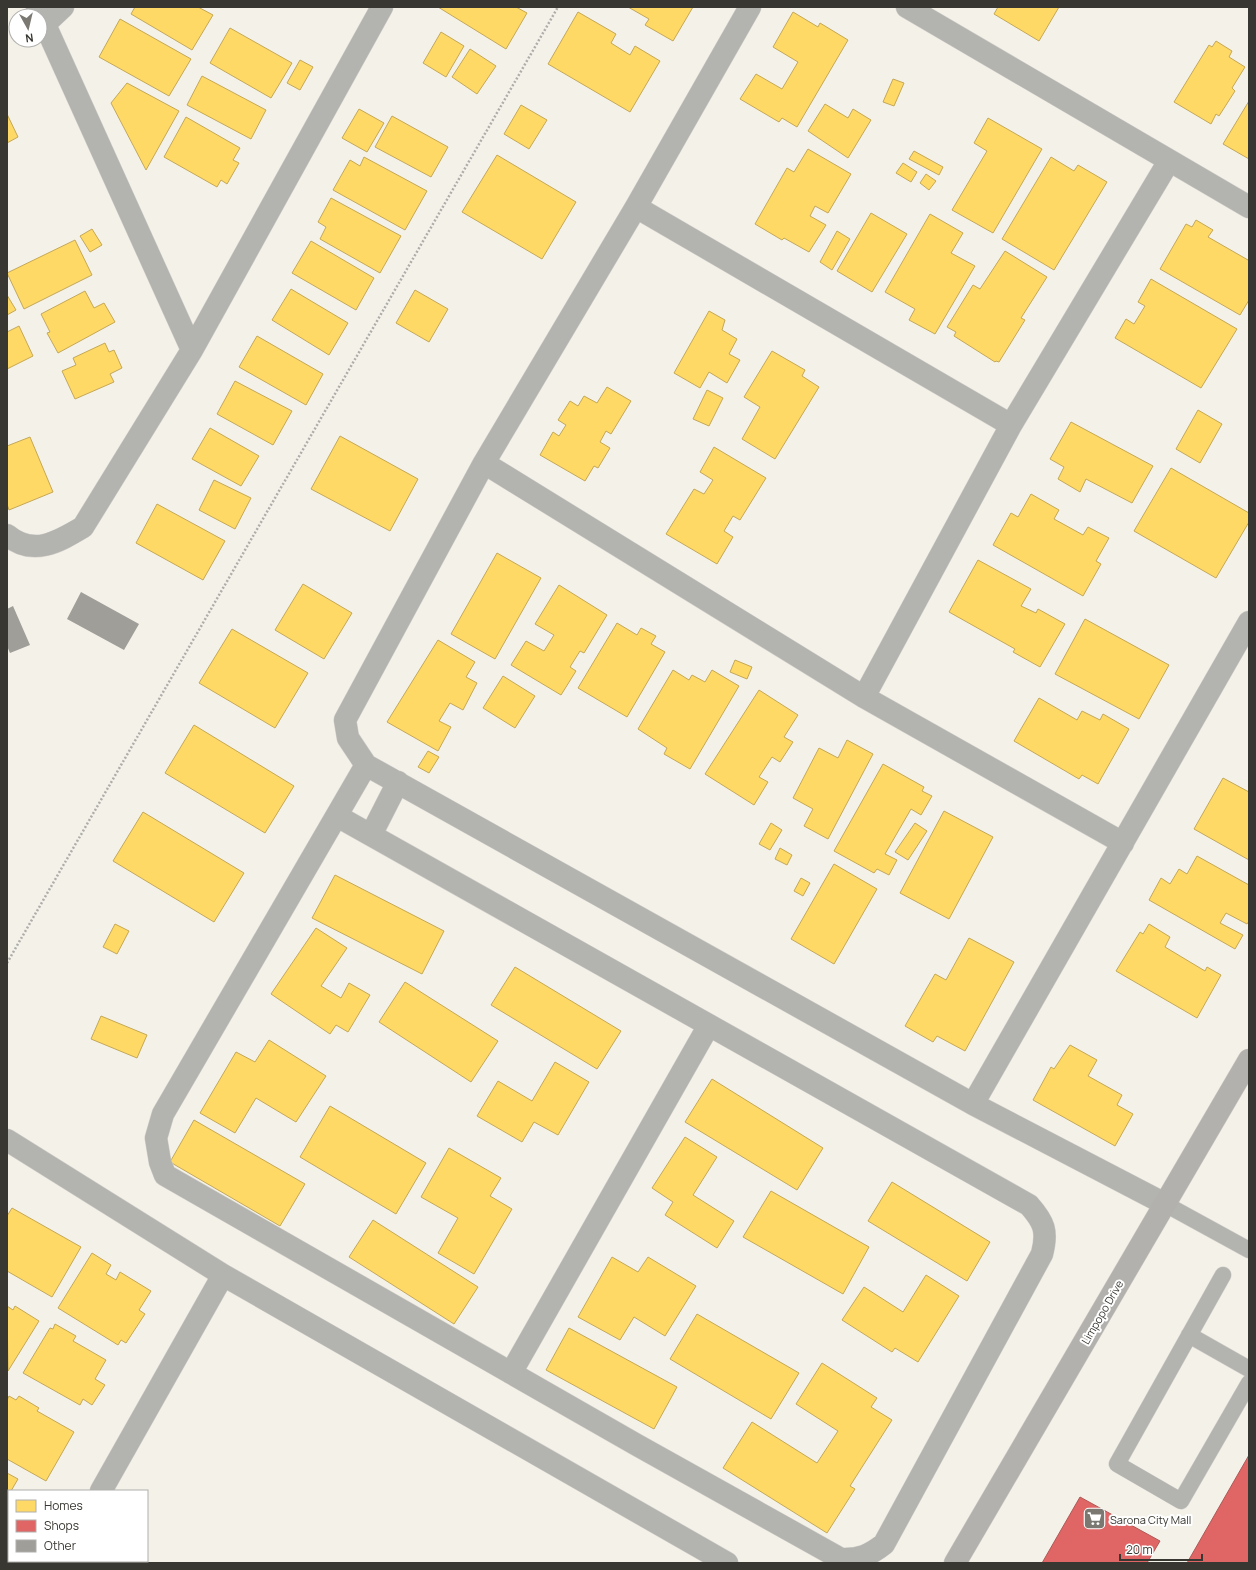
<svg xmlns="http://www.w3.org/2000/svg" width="1256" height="1570" viewBox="0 0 1256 1570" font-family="Manrope,sans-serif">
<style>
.homes{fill:#ffd966;stroke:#c4a856}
.shops{fill:#e06666;stroke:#ae5856}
.building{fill:#a09e99}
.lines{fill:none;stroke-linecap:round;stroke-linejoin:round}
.lane-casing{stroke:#d2cfc9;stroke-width:17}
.street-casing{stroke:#d2cfc9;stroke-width:23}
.secondary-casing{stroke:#d2cfc9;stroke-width:23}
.path{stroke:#aeadaa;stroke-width:2.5;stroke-dasharray:2 2;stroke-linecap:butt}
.lane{stroke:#b3b3af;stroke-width:16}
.street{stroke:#b3b3af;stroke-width:22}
.secondary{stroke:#b3b1ad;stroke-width:22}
.labels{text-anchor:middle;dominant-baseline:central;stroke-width:4;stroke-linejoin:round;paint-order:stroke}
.street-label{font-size:11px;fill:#393731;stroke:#fff}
.poi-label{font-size:11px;fill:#393731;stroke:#fff;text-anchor:start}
</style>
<rect width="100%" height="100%" fill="#f4f1e9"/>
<path class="homes" d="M135 7H198L213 15 192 50 131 14Z
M438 7H516L527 13 506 49Z
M628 7H693L673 41 645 25 649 19Z
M998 7H1059L1039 41 994 14Z
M578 12 616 34 611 43 630 55 635 46 660 61 630 112 548 64Z
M793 12 818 27 820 23 848 40 797 127 782 118 779 122 740 99 756 74 782 89 798 62 773 47Z
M120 19 191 59 169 96 99 57Z
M230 28 292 63 271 98 210 63Z
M441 32 464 46 446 77 423 63Z
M1216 41 1232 51 1229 57 1245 67 1232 88 1235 91 1219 116 1216 114 1211 124 1174 102 1209 45 1212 47Z
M470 49 496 66 477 94 452 77Z
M300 60 313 67 300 90 287 83Z
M202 76 266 110 251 139 187 105Z
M893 79 904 83 894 106 883 102Z
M127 83 179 111 146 170 111 103Z
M1249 101V159L1223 144Z
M825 104 848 118 853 109 871 120 848 158 808 131Z
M521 105 547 120 529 149 504 134Z
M359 109 384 123 367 152 342 138Z
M7 114 18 137 7 143Z
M392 116 448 147 431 177 375 147Z
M186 117 240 148 233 160 239 163 227 184 221 180 217 187 164 157Z
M988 118 1042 149 993 233 952 210 987 151 974 143Z
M808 149 851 174 828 213 815 206 810 216 826 225 809 252 784 238 782 240 755 224 787 168 794 172Z
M914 151 943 167 939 175 909 159Z
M497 155 576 202 542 259 462 212Z
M364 157 427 191 405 230 333 190 350 160 360 166Z
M1051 157 1074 171 1078 165 1107 182 1054 270 1002 239Z
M903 163 917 172 911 182 896 173Z
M926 174 936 181 929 190 920 183Z
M331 198 401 236 380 273 320 239 326 227 318 222Z
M871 213 907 234 872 292 837 271Z
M930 214 963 233 951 253 975 266 935 334 909 320 915 309 885 292Z
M1196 220 1213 230 1208 237 1248 260 1249 257V300L1240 315 1160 269 1186 224 1192 227Z
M92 229 102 245 90 252 80 236Z
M837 231 850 239 832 270 820 262Z
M75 240 92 275 24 309 7 273Z
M311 241 374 278 356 310 292 273Z
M1005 251 1047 277 1021 318 1025 320 999 362 996 361 995 362 954 336 956 332 947 327 973 285 980 289Z
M1151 279 1237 329 1201 388 1115 338 1126 319 1134 324 1145 306 1138 302Z
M291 289 348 323 329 355 272 320Z
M415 290 448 309 429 342 396 323Z
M85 291 94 308 104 303 115 322 58 353 47 333 50 332 41 314Z
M7 295 16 310 7 315Z
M709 311 725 320 722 330 737 339 729 354 740 360 727 383 709 372 700 388 674 373Z
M19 326 33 356 7 369V332Z
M257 336 323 374 306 405 239 367Z
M105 343 109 352 114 350 122 368 110 374 114 382 75 399 62 371 76 365 73 358Z
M772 351 805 370 802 376 819 387 775 459 742 439 760 407 744 397Z
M235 381 292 411 273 445 217 414Z
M607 387 631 401 611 434 606 431 600 442 610 448 598 468 594 466 585 481 540 455 553 432 559 436 566 425 558 420 570 401 578 406 584 396 597 403Z
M707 390 723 398 709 426 693 419Z
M1198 410 1222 424 1200 463 1176 449Z
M1071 422 1153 466 1132 503 1086 479 1080 492 1058 479 1064 467 1050 459Z
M210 428 259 456 241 486 192 459Z
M340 436 418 479 390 531 311 489Z
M30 437 53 492 9 510 7 504V446Z
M714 447 766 478 740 520 733 516 724 531 733 537 717 564 666 534 694 489 704 494 713 480 700 472Z
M1171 468 1249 513V522L1216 578 1134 531Z
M214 480 251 498 235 529 199 510Z
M1031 494 1059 510 1054 519 1083 535 1088 527 1109 538 1096 561 1101 564 1083 596 993 545 1011 513 1018 517Z
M157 504 225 541 203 580 136 543Z
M497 553 541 578 495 659 451 634Z
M978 560 1031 589 1021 606 1036 613 1038 609 1065 624 1040 667 1013 652 1015 649 949 612Z
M303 584 352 613 324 659 275 630Z
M559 585 607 615 584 653 580 651 570 667 576 671 561 695 511 665 526 641 544 651 554 635 535 624Z
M1085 619 1169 665 1139 719 1055 674Z
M617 623 637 635 641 628 656 636 651 644 665 652 627 717 578 688Z
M232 629 308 673 275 728 199 683Z
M438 640 475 662 466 677 477 683 463 710 450 703 439 721 451 727 438 751 387 722Z
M735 660 752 667 747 679 730 672Z
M673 670 689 680 692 675 705 682 712 670 739 686 690 769 664 754 667 748 638 729Z
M503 676 535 696 515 728 483 708Z
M759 690 798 715 784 737 793 742 780 762 772 757 759 777 768 782 754 805 705 774Z
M1039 698 1077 720 1082 711 1100 720 1103 714 1129 729 1098 784 1082 775 1079 779 1014 741Z
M194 725 294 786 265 833 165 773Z
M847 740 873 754 828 839 804 826 813 809 793 798 819 748 838 758Z
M428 751 439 757 429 773 418 767Z
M883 764 924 787 922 791 932 796 921 815 911 809 885 854 897 860 889 875 877 869 874 873 834 851Z
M1223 778 1249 792V860L1194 829Z
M944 811 993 837 949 919 900 893Z
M143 812 244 873 214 922 113 861Z
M771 823 782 830 770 850 759 844Z
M915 823 927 831 908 860 895 852Z
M780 848 792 855 787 865 775 859Z
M1197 856 1249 885V921L1247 924 1226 913 1220 923 1243 935 1235 949 1149 900 1161 878 1170 884 1179 869 1187 874Z
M834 864 877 889 834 964 791 939Z
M335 875 444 931 422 974 312 918Z
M801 878 810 883 803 896 794 891Z
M115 924 129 931 117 954 103 947Z
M1149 924 1170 937 1165 947 1205 971 1207 967 1221 975 1197 1018 1116 971 1140 932 1143 934Z
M316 928 347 948 321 986 341 998 349 983 370 995 348 1032 336 1025 330 1034 271 994Z
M969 938 1014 962 965 1051 937 1036 933 1042 905 1026 935 974 946 980Z
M515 967 621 1031 597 1069 491 1005Z
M405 982 498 1041 471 1082 379 1022Z
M101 1016 147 1035 137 1058 91 1039Z
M269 1040 326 1076 296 1122 256 1098 235 1133 200 1113 236 1052 255 1062Z
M1070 1045 1097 1060 1088 1076 1122 1095 1117 1105 1133 1114 1115 1146 1033 1100 1051 1067 1054 1069Z
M555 1062 589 1082 558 1135 534 1122 522 1142 477 1116 498 1081 532 1101Z
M712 1079 823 1148 797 1190 685 1122Z
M330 1106 426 1163 396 1214 300 1157Z
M194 1120 305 1184 280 1226 170 1162Z
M685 1137 717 1157 693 1195 734 1221 717 1248 665 1215 673 1202 652 1188Z
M449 1148 501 1178 490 1196 512 1209 474 1274 438 1253 458 1218 421 1197Z
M892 1182 990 1242 967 1281 868 1221Z
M771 1191 869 1247 843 1294 743 1237Z
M12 1208 81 1247 52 1297 7 1271V1216Z
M373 1220 478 1287 454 1324 349 1257Z
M92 1253 111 1265 106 1274 116 1280 120 1272 151 1291 139 1310 145 1314 126 1343 121 1340 118 1345 58 1308Z
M612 1257 638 1272 648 1257 696 1286 665 1336 634 1317 620 1340 578 1317Z
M926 1275 959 1296 918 1362 895 1348 892 1352 842 1320 864 1287 903 1312Z
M7 1306 13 1310 15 1306 39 1321 8 1371Z
M697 1314 799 1373 771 1419 670 1359Z
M55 1324 76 1336 73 1341 106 1360 95 1379 105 1385 92 1405 83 1399 80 1405 23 1373 50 1328 53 1329Z
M569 1328 677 1387 654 1429 546 1370Z
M822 1363 877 1398 871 1407 892 1420 850 1486 855 1489 827 1533 723 1468 752 1422 817 1463 838 1431 796 1404Z
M9 1396 16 1400 19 1396 39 1408 37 1411 74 1432 46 1481 7 1459V1400Z
M7 1473 18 1479 11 1491H9L7 1498Z"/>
<path class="shops" d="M1249 1455V1563H1187Z
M1080 1497 1160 1541 1147 1563H1042Z"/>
<path class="building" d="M81 592 139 624 124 650 67 619Z
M13 606 30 645 10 653 7 646V609Z"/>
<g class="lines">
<defs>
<path id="lane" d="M1165 1204 1249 1250
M1223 1275 1117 1464 1181 1501 1249 1383
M1189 1335 1249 1369"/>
<path id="street" d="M37 7 192 350
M750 7 636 207 484 463 345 720 348 738 366 765 973 1104 1165 1204
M907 7 1249 207
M45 24 63 7
M636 207 1011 425
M484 463 864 697 1123 843
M7 535C33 557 58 542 83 527L192 350 382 7
M864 697 1011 425 1169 161
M337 816 1029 1205C1044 1222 1048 1231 1042 1254L884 1544C870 1555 859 1560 841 1559L637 1445 165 1175 160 1162 156 1138 163 1114 366 765
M371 835 398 782
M973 1104 1249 622
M7 1140 223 1275 727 1563
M511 1373 709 1025
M101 1491 223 1275
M60 1563 61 1561"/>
<path id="secondary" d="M955 1563 1249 1060"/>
</defs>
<use href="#lane" class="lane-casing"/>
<use href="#street" class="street-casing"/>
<use href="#secondary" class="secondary-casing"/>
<path class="path" d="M7 963 558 7"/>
<use href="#lane" class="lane"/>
<use href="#street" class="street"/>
<use href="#secondary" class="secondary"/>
</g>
<defs>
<symbol id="supermarket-square" viewBox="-11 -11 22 22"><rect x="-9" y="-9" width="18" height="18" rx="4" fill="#7a7871" stroke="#fff"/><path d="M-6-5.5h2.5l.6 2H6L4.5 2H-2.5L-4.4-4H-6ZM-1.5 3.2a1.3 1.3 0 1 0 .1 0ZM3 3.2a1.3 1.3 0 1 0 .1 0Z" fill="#fff"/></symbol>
</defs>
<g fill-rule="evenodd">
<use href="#supermarket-square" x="1082" y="1506" width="25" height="25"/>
</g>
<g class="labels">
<g class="street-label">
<text transform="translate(1102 1312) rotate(-60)">Limpopo Drive</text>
</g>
<g class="poi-label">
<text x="1110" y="1519">Sarona City Mall</text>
</g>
</g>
<rect width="1256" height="1570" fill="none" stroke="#393731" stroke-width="16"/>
<rect x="8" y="1490" width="140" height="72" fill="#ffffff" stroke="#b0afad"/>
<rect x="16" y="1500" width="20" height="12" fill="#ffd966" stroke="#b0afad"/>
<text x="44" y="1510" font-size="12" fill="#393731">Homes</text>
<rect x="16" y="1520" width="20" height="12" fill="#e06666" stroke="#b0afad"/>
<text x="44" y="1530" font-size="12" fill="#393731">Shops</text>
<rect x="16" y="1540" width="20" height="12" fill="#a09e99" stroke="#b0afad"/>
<text x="44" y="1550" font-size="12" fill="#393731">Other</text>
<g transform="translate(28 28) rotate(172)"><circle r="19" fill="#ffffff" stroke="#b0afad"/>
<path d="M0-3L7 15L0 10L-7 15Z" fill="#7a7871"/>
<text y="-6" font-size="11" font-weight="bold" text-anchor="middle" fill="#393731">N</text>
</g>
<path d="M1120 1554v6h82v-6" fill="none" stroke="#393731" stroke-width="2"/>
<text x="1126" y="1554" font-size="12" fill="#393731" stroke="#ffffff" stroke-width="3" paint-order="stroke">20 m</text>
</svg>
